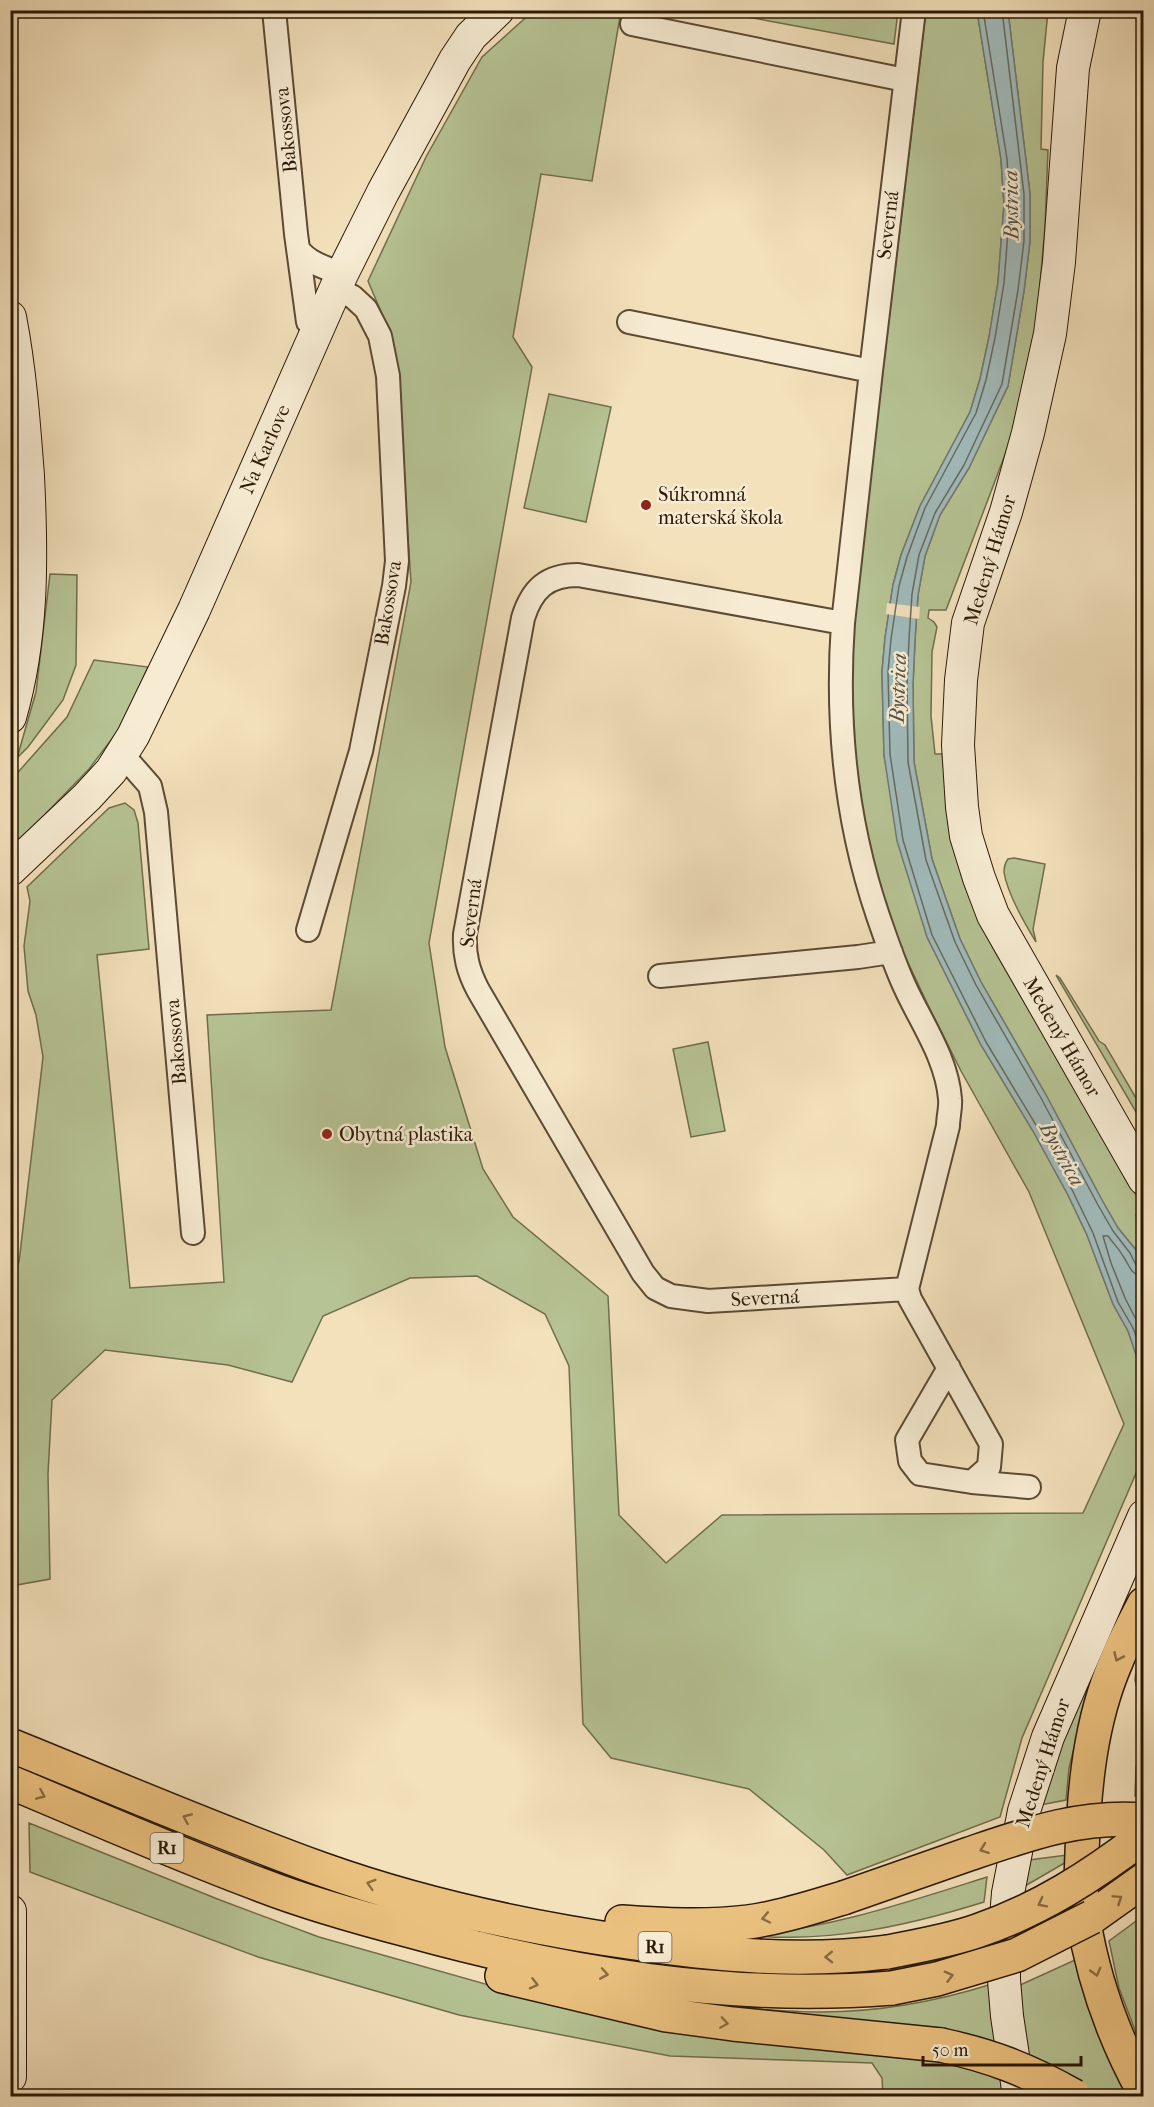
<svg xmlns="http://www.w3.org/2000/svg" width="1154" height="2107" viewBox="0 0 1154 2107" font-family="'IM FELL French Canon',serif">
<style>
.green{fill:#b6c394;stroke:#706e4c;stroke-width:1.5}
.water{fill:#a1bbbc;stroke:#717a73;stroke-width:1.5}
.pier{fill:#f3e1bc}
.lines{fill:none;stroke-linecap:round;stroke-linejoin:round}
.shore{stroke:#666a60;stroke-width:1.5}
.street-casing{stroke:#5c4a33;stroke-width:26}
.secondary-casing{stroke:#2a1805;stroke-width:34}
.highway-casing{stroke:#2a1805;stroke-width:36}
.street{stroke:#f7ecd3;stroke-width:22}
.secondary{stroke:#f7ecd3;stroke-width:32}
.highway{stroke:#eac07e;stroke-width:33}
.highway-bridge-casing{stroke:#2a1805;stroke-width:36;stroke-linecap:butt}
.highway-bridge{stroke:#eac07e;stroke-width:33}
.oneway{stroke:#8a6c42}
.poi-dot{fill:#8f2418;stroke:#f7ecd3;stroke-width:2}
.labels{text-anchor:middle;dominant-baseline:central;stroke-width:5;stroke-linejoin:round;paint-order:stroke}
.shield{fill:#f7ecd3;stroke:#685843;stroke-width:1.5}
.shield-label{font-size:18px;font-weight:bold;fill:#2a1805}
.street-label{font-size:20px;fill:#2a1805;stroke:#f7ecd3}
.poi-label{font-size:20px;fill:#2a1805;stroke:#f7ecd3;text-anchor:start}
.water-label{font-size:21px;font-style:italic;fill:#545145;stroke:#f7ecd3}
</style>
<rect width="100%" height="100%" fill="#f3e1bc"/>
<filter id="stains"><feTurbulence type="fractalNoise" baseFrequency=".00333" numOctaves="4"/><feColorMatrix values="0 0 0 0 .2 0 0 0 0 .09 0 0 0 0 .02 0 0 0 .5 -.17"/></filter>
<radialGradient id="worn" r=".72"><stop offset=".6" stop-color="#630" stop-opacity="0"/><stop offset="1" stop-color="#630" stop-opacity=".3"/></radialGradient>
<path class="green" d="M533 11H621L592 181 541 174 513 337 532 367 429 943 445 1047 483 1169 513 1217 608 1296 619 1515 666 1563 722 1515 1083 1513 1124 1424 1029 1192 961 1071 927 1003 881 905 857 815 849 729 853 620 926 11H977L1001 159 1004 205 998 282 989 337 980 379 970 412 920 506 901 555 893 585 885 638 882 672 884 755 891 793 927 937 981 1045 1033 1131 1068 1195 1087 1235 1113 1304 1128 1331 1144 1376 1143 1457 1022 1738 1000 1817 847 1875 824 1850 749 1789 611 1758 583 1724 569 1366 545 1314 477 1276 410 1278 323 1316 292 1382 228 1365 105 1350 52 1400 48 1474 50 1579 11 1586V1280L19 1262 43 1057 36 1015 28 991 24 946 30 901 27 887 109 808 125 803 134 810 138 823 149 949 97 955 130 1288 224 1282 207 1015 331 1010 411 582 397 379 387 326 368 281 426 157 482 57Z
M715 11 898 10V11L894 44Z
M1008 11H1048L1043 62 1041 149 1048 150 1045 227 1036 330 1014 431 946 610H929L928 618 934 622 937 627 932 652 931 716 935 754H942L952 837 964 884 993 948 1143 1207V1211L1136 1215 1143 1237V1268L1136 1250 1118 1228 1103 1202 1046 1095 981 982 960 939 932 859 914 762 913 685 915 640 918 595 925 556 940 515 969 468 1008 386 1024 291 1030 241V194Z
M549 394 611 407 586 522 524 508Z
M50 574 77 575 76 665 63 700 28 747 17 758 36 692Z
M94 660 148 667 121 727 89 769 24 836 23 844 11 846 10 786 12 779 67 717Z
M1014 858 1045 864 1033 929 1036 942C1025 924 1007 893 1004 872 1004 867 1005 863 1008 859Z
M1056 975 1060 978 1099 1041 1105 1045 1143 1110V1124Z
M708 1042 725 1131 691 1137 673 1049Z
M1143 1551V1560L1101 1650 1085 1704 1069 1768 1066 1800 1040 1805 1077 1698Z
M1143 1647V1714L1135 1680 1137 1661Z
M1143 1727V1797L1135 1796 1136 1768Z
M29 1823 220 1900 319 1937 524 1995 913 2056 1001 2076 1006 2096H883L882 2078 872 2063 670 2056 459 2015 258 1957 30 1872Z
M1067 1855 1068 1861 1025 1886 1029 1860Z
M987 1877 984 1902C907 1926 826 1944 745 1935 829 1929 908 1902 987 1877Z
M1143 1916V2051L1119 1988 1109 1941Z
M1077 1959 1092 2016 1130 2096H1100L1025 2055 1018 1986Z
M992 1984 996 2043 689 2004C733 2007 777 2012 821 2012 879 2012 938 2001 992 1984Z"/>
<path class="water" d="M977 11H1008L1030 194V241L1024 291 1008 386 969 468 940 515 925 556 918 595 915 640 913 685 914 762 932 859 960 939 981 982 1046 1095 1103 1202 1118 1228 1136 1250 1143 1268V1376L1128 1331 1113 1304 1087 1235 1068 1195 1033 1131 981 1045 927 937 897 841 884 755 882 672 885 638 893 585 901 555 920 506 970 412 980 379 989 337 998 282 1004 205 1001 159Z"/>
<path class="pier" d="M887 603 920 607 919 619 886 614Z"/>
<g class="lines">
<path class="shore" d="M983 10 1007 159 1010 205 1004 283 995 338 986 380 976 413 925 508 907 557 899 586 891 639 888 672 890 754 903 840 932 935 986 1042 1060 1165 1093 1233 1118 1302 1133 1328 1144 1358
M1002 10 1024 194V241L1018 290 1002 384 964 465 935 513 919 555 912 594 909 639 907 685 908 762 926 860 955 942 976 985 1041 1098 1098 1205 1113 1231 1130 1253 1136 1265 1144 1268
M1144 1276C1130 1275 1130 1266 1123 1256 1119 1249 1113 1243 1108 1236H1103L1111 1263 1125 1298 1144 1335"/>
<defs>
<path id="street" d="M274 10 296 234 308 322 317 331
M914 10 871 371 843 623C836 722 846 822 878 916 886 939 894 963 904 985 920 1021 947 1058 950 1099 951 1107 948 1117 948 1126L907 1289 910 1299 991 1444 989 1467 972 1482 920 1474 910 1461 907 1440 949 1368
M632 24 905 80
M298 249C308 263 326 268 342 274
M629 322 871 371
M843 623 578 575C547 575 532 589 523 618L465 934C464 955 468 971 478 990L643 1273 655 1288 671 1296 708 1301 907 1289
M121 753 150 786 156 812 193 1233
M308 930 361 751 394 586 397 561 388 376 380 336 366 309 353 297 336 288
M660 976 858 957 891 952
M972 1482 1029 1487"/>
<path id="secondary" d="M1085 10 1073 68 1059 262 1050 334 1028 433 1006 512 968 623 961 680 958 745 962 807 966 836 979 878 993 915 1144 1179
M10 317C20 369 24 423 28 476 32 557 33 638 10 717
M10 870 87 797 111 771 133 736 194 610 342 274 383 192 455 60 471 36 498 10
M10 1911V2077
M1019 2096 1007 2016 1004 1980V1942L1008 1893 1024 1811 1048 1737 1144 1516"/>
<path id="highway" d="M1144 1604C1134 1623 1124 1642 1116 1662 1090 1722 1084 1789 1082 1853 1081 1874 1080 1896 1083 1917 1093 1978 1114 2038 1144 2092
M10 1745C114 1787 216 1831 321 1869 419 1904 525 1927 628 1942 714 1955 800 1963 887 1952
M10 1782C94 1817 177 1854 261 1885 310 1904 361 1918 411 1931 567 1974 730 2001 892 1988
M1092 1917 1144 1880
M622 1922C664 1925 706 1927 748 1922 780 1918 812 1907 843 1898
M502 1976 666 2015 733 2024 941 2045"/>
</defs>
<use href="#street" class="street-casing"/>
<use href="#secondary" class="secondary-casing"/>
<use href="#highway" class="highway-casing"/>
<use href="#street" class="street"/>
<use href="#secondary" class="secondary"/>
<use href="#highway" class="highway"/>
<defs>
<path id="highway-bridge" d="M843 1898C885 1883 927 1869 969 1854 1028 1834 1080 1815 1144 1820
M887 1952C918 1946 948 1941 977 1931 1039 1910 1092 1876 1144 1836
M892 1988 937 1979 1017 1955 1092 1917
M941 2045C992 2056 1028 2070 1074 2096"/>
</defs>
<use href="#highway-bridge" class="highway-bridge-casing"/>
<use href="#highway-bridge" class="highway-bridge"/>
</g>
<defs><path id="oneway-chevron" d="M-2-3.5L2.5 0L-2 3.5" fill="none" stroke-width="1.6" stroke-linecap="round" stroke-linejoin="round" transform="scale(1.5)"/></defs>
<g class="oneway">
<use href="#oneway-chevron" transform="translate(1118 1657) rotate(114)"/>
<use href="#oneway-chevron" transform="translate(41 1795) rotate(23)"/>
<use href="#oneway-chevron" transform="translate(187 1818) rotate(-157)"/>
<use href="#oneway-chevron" transform="translate(984 1849) rotate(160)"/>
<use href="#oneway-chevron" transform="translate(371 1884) rotate(-163)"/>
<use href="#oneway-chevron" transform="translate(1118 1899) rotate(-34)"/>
<use href="#oneway-chevron" transform="translate(1042 1903) rotate(153)"/>
<use href="#oneway-chevron" transform="translate(766 1918) rotate(168)"/>
<use href="#oneway-chevron" transform="translate(829 1957) rotate(179)"/>
<use href="#oneway-chevron" transform="translate(1096 1972) rotate(75)"/>
<use href="#oneway-chevron" transform="translate(604 1974) rotate(10)"/>
<use href="#oneway-chevron" transform="translate(949 1976) rotate(-15)"/>
<use href="#oneway-chevron" transform="translate(534 1984) rotate(14)"/>
<use href="#oneway-chevron" transform="translate(724 2023) rotate(8)"/>
</g>
<g class="poi-dot">
<circle cx="646" cy="505" r="6"/>
<circle cx="327" cy="1134" r="6"/>
</g>
<g class="labels">
<g class="shield">
<rect x="150.5" y="1833" width="33" height="30" rx="4.5"/>
<rect x="638.5" y="1932" width="33" height="30" rx="4.5"/>
</g>
<g class="shield-label">
<text x="167" y="1848">R1</text>
<text x="655" y="1947">R1</text>
</g>
<g class="street-label">
<text transform="translate(286 130) rotate(-96)">Bakossova</text>
<text transform="translate(888 225) rotate(-83)">Severná</text>
<text transform="translate(265 449) rotate(-66)">Na Karlove</text>
<text transform="translate(990 560) rotate(-73)">Medený Hámor</text>
<text transform="translate(388 603) rotate(-81)">Bakossova</text>
<text transform="translate(471 913) rotate(-83)">Severná</text>
<text transform="translate(1062 1037) rotate(60)">Medený Hámor</text>
<text transform="translate(176 1042) rotate(-95)">Bakossova</text>
<text transform="translate(765 1298) rotate(-3)">Severná</text>
<text transform="translate(1043 1763) rotate(-72)">Medený Hámor</text>
</g>
<g class="poi-label">
<text x="658" y="494">Súkromná<tspan x="658" dy="23">materská škola</tspan></text>
<text x="339" y="1134">Obytná plastika</text>
</g>
<g class="water-label">
<text transform="translate(1011 205) rotate(-91)">Bystrica</text>
<text transform="translate(898 688) rotate(-88)">Bystrica</text>
<text transform="translate(1062 1154) rotate(61)">Bystrica</text>
</g>
</g>
<rect width="1154" height="2107" fill="none" stroke="#f3e1bc" stroke-width="36"/>
<rect x="12" y="12" width="1130" height="2083" fill="none" stroke="#2a1805" stroke-width="3"/>
<rect x="18" y="18" width="1118" height="2071" fill="none" stroke="#2a1805" stroke-width="1.5"/>
<path d="M923 2056v9h158v-9" fill="none" stroke="#2a1805" stroke-width="3"/>
<text x="932" y="2056" font-size="18" fill="#2a1805" stroke="#f7ecd3" stroke-width="4.5" paint-order="stroke">50 m</text>
<rect width="100%" height="100%" filter="url(#stains)"/>
<rect width="100%" height="100%" fill="url(#worn)"/>
</svg>
